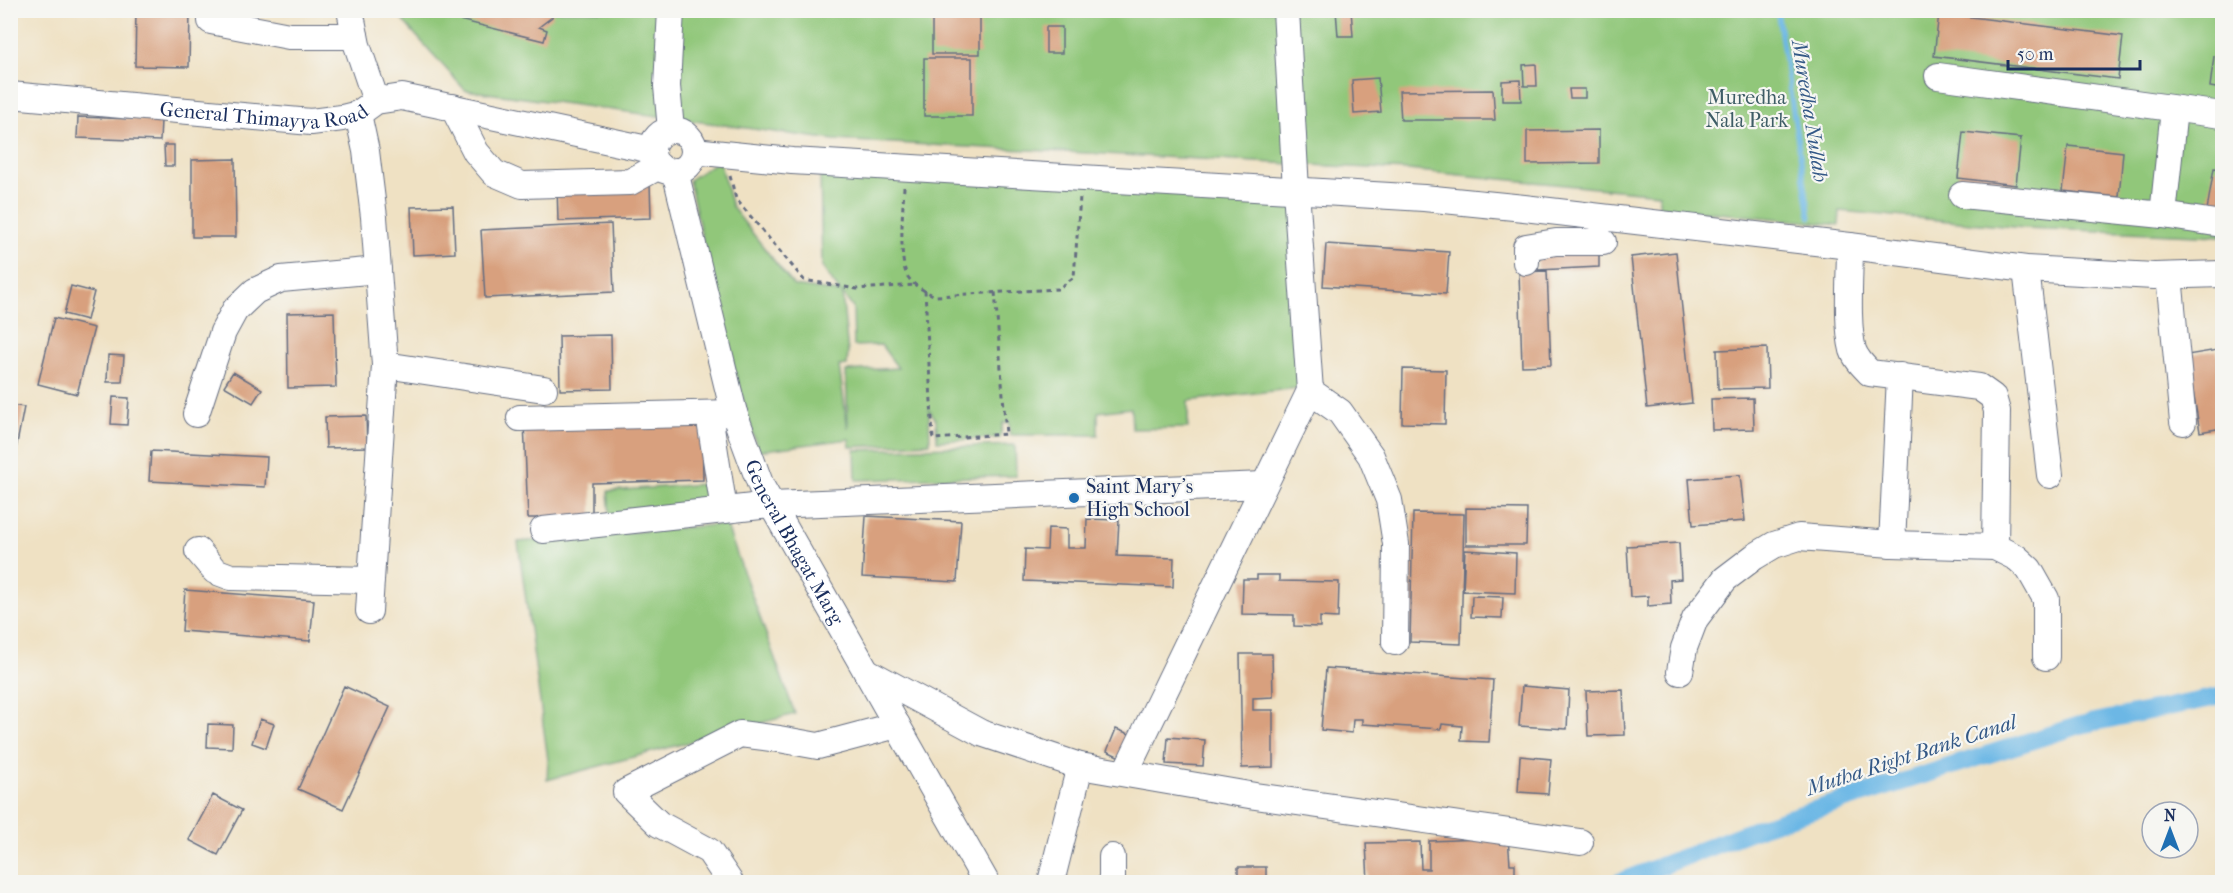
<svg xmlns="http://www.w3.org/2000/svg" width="2233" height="893" viewBox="0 0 2233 893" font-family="'IM FELL French Canon',serif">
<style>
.green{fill:#91c77a;stroke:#567b6c;stroke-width:1.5;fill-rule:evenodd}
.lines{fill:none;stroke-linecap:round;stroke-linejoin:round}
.stream{stroke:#6cb7e5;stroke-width:5}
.canal{stroke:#6cb7e5;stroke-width:18}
.building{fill:#d8a07e}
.minor-casing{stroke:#656d81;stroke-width:28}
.path{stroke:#656d81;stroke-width:3;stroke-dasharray:4.5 4.5;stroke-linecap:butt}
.minor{stroke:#fff;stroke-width:26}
.poi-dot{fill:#1f6fb2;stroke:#f6f6f2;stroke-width:2}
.labels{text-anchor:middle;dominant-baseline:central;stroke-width:4.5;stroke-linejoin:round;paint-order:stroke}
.park-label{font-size:20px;fill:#3e5d66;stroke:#f6f6f2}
.street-label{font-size:20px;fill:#1b2f5e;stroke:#f6f6f2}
.poi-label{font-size:20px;fill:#1b2f5e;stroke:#f6f6f2;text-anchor:start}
.water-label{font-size:21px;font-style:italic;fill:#335886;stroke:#f6f6f2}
</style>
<rect width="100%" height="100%" fill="#f6f6f2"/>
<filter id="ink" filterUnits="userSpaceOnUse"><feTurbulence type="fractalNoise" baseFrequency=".0167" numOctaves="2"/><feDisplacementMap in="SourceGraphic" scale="12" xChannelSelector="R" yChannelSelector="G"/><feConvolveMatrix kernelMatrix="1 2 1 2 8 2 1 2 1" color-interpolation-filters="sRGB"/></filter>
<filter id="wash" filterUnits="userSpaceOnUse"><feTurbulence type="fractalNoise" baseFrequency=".008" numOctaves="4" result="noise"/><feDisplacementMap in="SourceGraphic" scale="24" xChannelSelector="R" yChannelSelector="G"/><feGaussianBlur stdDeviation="1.35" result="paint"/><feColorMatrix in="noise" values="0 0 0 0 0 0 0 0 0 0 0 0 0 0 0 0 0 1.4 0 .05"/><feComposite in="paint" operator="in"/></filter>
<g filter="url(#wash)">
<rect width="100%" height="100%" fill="#efe1c3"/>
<path class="green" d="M396 11H2222V236L2025 228 1840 211 1839 225 1659 207V194L1408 170 834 140 465 90 396 13Z
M719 160 732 207 794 286 840 292 822 267 820 169 1293 194 1306 387 1188 401V428L1132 429 1131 408 1098 412V435H1010L1009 422 1003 423 1000 438 937 441 936 419 929 410 930 443 850 447 849 439 758 451 723 331 689 180ZM842 293 853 308 854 346 881 345 898 368 846 371 848 429 839 366 847 365 848 353Z
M1015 445 1016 476 856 480 855 450Z
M705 484 714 510 610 520 608 491Z
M726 524 795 714 547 780 548 760 518 542Z"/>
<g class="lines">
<path class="stream" d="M1777 10 1810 217"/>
<path class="canal" d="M1620 882 1761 827 2080 725 2222 696"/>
</g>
<g id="blocks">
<path class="building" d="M136 10H190L189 67 135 66Z
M452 10H553L552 17 539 27 547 30 544 41 451 18Z
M932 10H980V54H932Z
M1336 10H1351L1353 36H1338Z
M1939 13 2123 36 2118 79 1934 56Z
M1046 27H1062V53H1046Z
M2214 56 2222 57V89L2210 87Z
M924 58H972V116H924Z
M1536 64 1537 86H1524L1523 65Z
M1378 78 1381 112 1354 114 1352 80Z
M1520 80 1521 101H1502V81Z
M1569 89H1585V98H1570Z
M1493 90 1495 120H1401L1399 91Z
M78 117 161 120 160 141 77 138Z
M1599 130V163L1527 164V131Z
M1963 132 2021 138 2016 185 1958 178Z
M164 145H174V166H165Z
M2068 146 2123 152 2119 197 2063 191Z
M235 159 236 237H192V160Z
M2214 168 2222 169V212L2207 210Z
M650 183 651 218 558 221 557 186Z
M453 206 455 253 413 255 411 207Z
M611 224 614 292 485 298 481 230Z
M1326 244 1449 252 1446 294 1323 286Z
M1599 251V267L1538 270 1537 253Z
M1676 252 1692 403 1647 408 1631 257Z
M1547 271 1551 365 1522 366 1519 272Z
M71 286 94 292 87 320 64 314Z
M334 312 336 387 288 388 287 313Z
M54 318 94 328 77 394 38 384Z
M611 335 612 389 560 390 559 336Z
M1767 348 1768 388 1718 389 1717 350Z
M2217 350 2222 384V428L2200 432 2187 355Z
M108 355 124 356 122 382H107Z
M1403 369 1446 370 1445 424 1402 423Z
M233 372 262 389 253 403 224 386Z
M113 397 129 398 127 425 111 424Z
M1753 398 1754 429 1712 430 1711 399Z
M10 405 24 407 15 454 10 453Z
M366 416 367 447 326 448 325 417Z
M702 418 703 480 592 483V518H528L524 422Z
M151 451 267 457 265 487 149 481Z
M1740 475 1745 521 1693 525 1689 479Z
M1466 508 1527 509 1526 545H1466Z
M1413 513 1464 514 1461 644 1410 642Z
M866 516 961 521 957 582 862 577Z
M1087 519 1119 520 1117 556 1174 558 1173 587 1024 581 1025 549 1047 550 1048 528 1067 529V548H1086Z
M1679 543 1681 579 1670 580 1671 604 1648 606V596L1630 597 1627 546Z
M1465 550 1516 553 1515 593 1463 591Z
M1257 575H1279V581L1339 582 1338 618 1320 617V627L1294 626V615L1242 614 1243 579H1257Z
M185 590 314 600 310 641 182 631Z
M1472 596 1503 597 1502 618 1471 617Z
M1240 654H1272L1273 697 1253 698V710H1273V767L1242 768Z
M1326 668 1493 680 1489 742 1461 741 1462 726 1442 724 1441 729 1362 724V719H1353L1352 733 1321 730Z
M344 686 390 707 343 809 298 789Z
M1522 686 1569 690 1567 729 1519 726Z
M1623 690 1625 735 1588 736 1586 691Z
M260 719 274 724 266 748 252 743Z
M208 724 233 725 232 748 207 747Z
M1116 729 1132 735 1122 758 1107 751Z
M1168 737 1205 740 1203 766 1166 764Z
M1520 756 1551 759 1548 794 1518 792Z
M213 795 242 810 218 855 189 840Z
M1508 838 1510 864H1515V882H1368L1366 843 1420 842 1421 869H1429V841Z
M1238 867H1266V882H1238Z"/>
</g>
</g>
<g filter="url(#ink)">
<use href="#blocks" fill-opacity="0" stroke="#656d81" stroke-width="1.5"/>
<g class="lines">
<defs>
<g id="minor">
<path d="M350 10 357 45 376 101"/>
<path d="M671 10 667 86 671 130"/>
<path d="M211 21 289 36H355"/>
<path d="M1938 76 2222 115"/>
<path id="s1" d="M10 95 311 122 342 118 358 114 376 101 402 97 652 150"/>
<path d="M453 107 476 152 494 173 522 185 630 182 659 166"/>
<path d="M358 114 366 151 374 217 385 365 369 611"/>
<circle cx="673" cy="151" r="21"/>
<path d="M694 151 792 161 1424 198 1524 208 1850 246 2026 269 2154 276 2222 274"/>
<path id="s2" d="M675 171 734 413 761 486 986 882"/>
<path d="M1962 195 2163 215 2222 224"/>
<path d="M2163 215 2174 109"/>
<path d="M1850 246C1850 275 1846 323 1853 350 1856 359 1863 366 1870 373L1979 387 1993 397 1997 411 1995 547"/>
<path d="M1526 262V247L1556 242H1603"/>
<path d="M2026 269 2050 475"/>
<path d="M2169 276 2183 422"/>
<path d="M385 365 544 389"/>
<path d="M1310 391 1340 412 1371 456 1389 500 1396 544 1395 642"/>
<path d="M196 414 223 332 235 310 255 291 281 279 378 270"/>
<path d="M709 414 724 510"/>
<path d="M520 418 734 413"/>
<path d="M543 530 771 505 1264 485"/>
<path d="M1892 544 1900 376"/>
<path d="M198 551 215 571 231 577 371 580"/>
<path d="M866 671 981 733 1080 766 1255 796 1580 842"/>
<path d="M1680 672 1684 648 1695 619 1725 579 1754 557 1774 545 1799 537 1892 544 1995 547 2017 558 2029 569 2046 599V657"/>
<path d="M1125 773 1310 391 1296 190 1286 10"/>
<path d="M1112 857V882"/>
<path d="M730 882 709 851 659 824 626 792 740 734 779 739 818 746 897 725"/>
<path d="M1051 882 1080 766"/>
</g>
</defs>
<use href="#minor" class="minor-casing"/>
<path class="path" d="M730 176 736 199 804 280 857 289 916 285
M904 187C903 207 898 262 908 277 915 287 925 291 935 296L1058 289 1074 277 1080 197
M925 290 933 439 1006 434 995 291"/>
<use href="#minor" class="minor"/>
</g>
</g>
<circle class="poi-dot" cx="1074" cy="498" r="6"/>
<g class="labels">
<g class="park-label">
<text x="1747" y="97">Muredha<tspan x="1747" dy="23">Nala Park</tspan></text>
</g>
<g class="street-label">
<text stroke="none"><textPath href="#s1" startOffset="255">General Thimayya Road</textPath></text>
<text stroke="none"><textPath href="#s2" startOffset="392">General Bhagat Marg</textPath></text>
</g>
<g class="poi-label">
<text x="1086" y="486">Saint Mary's<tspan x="1086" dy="23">High School</tspan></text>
</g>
<g class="water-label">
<text transform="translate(1810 111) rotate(81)">Muredha Nullah</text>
<text transform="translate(1911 755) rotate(-18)">Mutha Right Bank Canal</text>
</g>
</g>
<rect width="2233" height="893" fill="none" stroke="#f6f6f2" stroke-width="36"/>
<g transform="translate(2170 830)"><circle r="28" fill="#f6f6f2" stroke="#9ea6b7" stroke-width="1.5"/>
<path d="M0-4.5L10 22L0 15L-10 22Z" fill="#1f6fb2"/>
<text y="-9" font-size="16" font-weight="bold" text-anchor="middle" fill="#1b2f5e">N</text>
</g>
<path d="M2008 60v9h132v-9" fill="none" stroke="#1b2f5e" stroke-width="3"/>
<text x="2017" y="60" font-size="18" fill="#1b2f5e" stroke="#f6f6f2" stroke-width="4.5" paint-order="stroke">50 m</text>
</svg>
